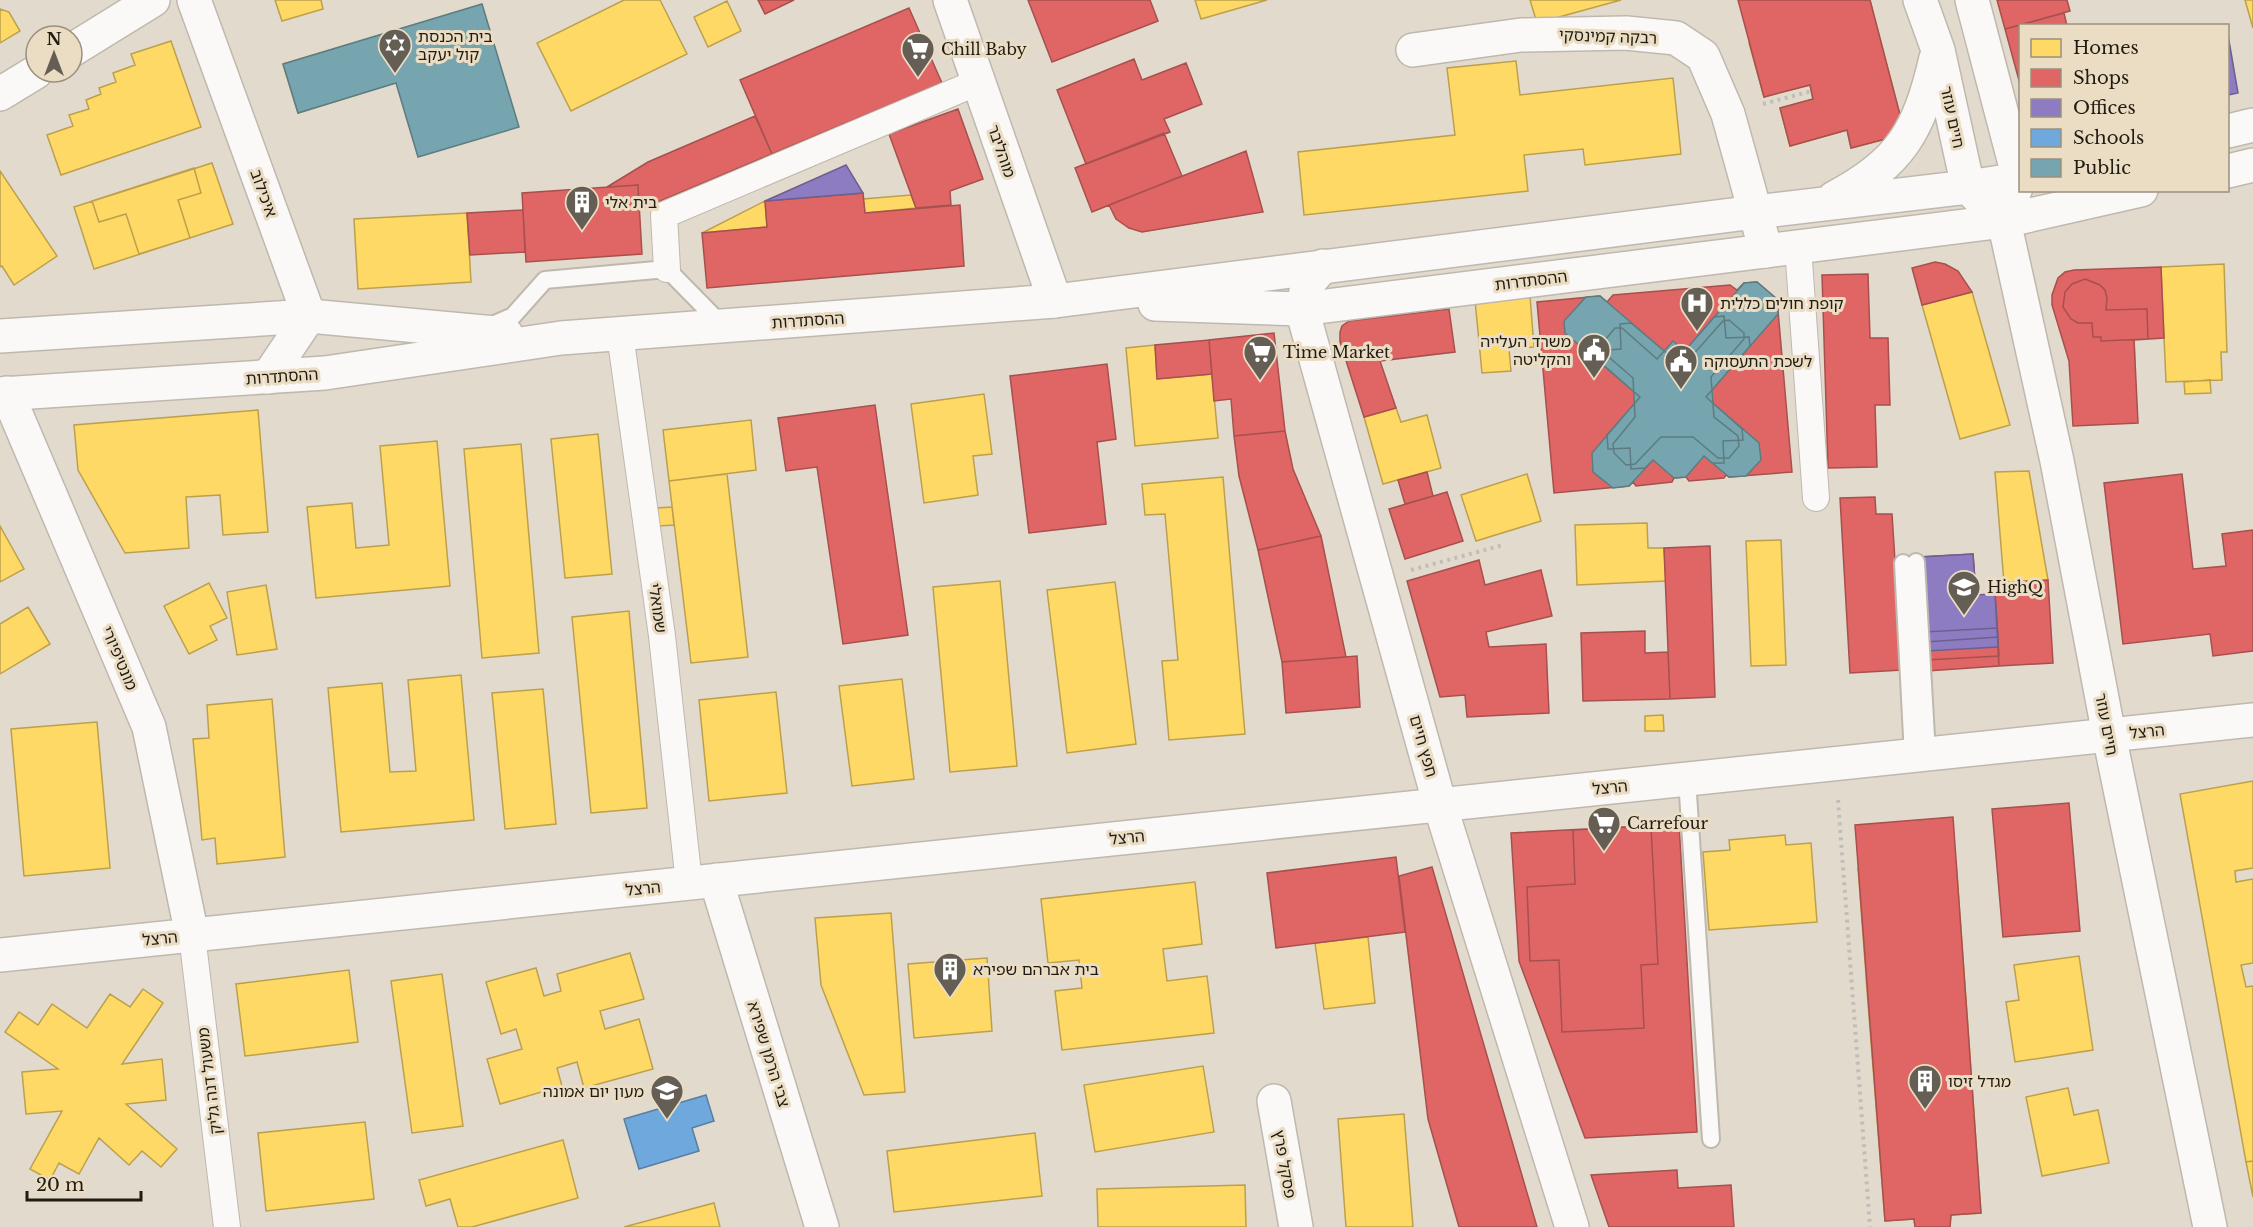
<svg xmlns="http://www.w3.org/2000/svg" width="2253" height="1227" viewBox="0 0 2253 1227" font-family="'Libre Baskerville','Noto Sans Hebrew',serif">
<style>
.homes{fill:#ffd966;stroke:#bca04d;stroke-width:1.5}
.shops{fill:#e06666;stroke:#a7504d;stroke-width:1.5}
.offices{fill:#8e7cc3;stroke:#6d5f8e;stroke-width:1.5}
.schools{fill:#6fa8dc;stroke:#587ea0;stroke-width:1.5}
.public{fill:#76a5af;stroke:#5c7c80;stroke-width:1.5}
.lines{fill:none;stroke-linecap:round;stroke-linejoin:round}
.service-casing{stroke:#bfb8ae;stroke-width:20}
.pedestrian-casing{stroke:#bfb8ae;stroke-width:28}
.minor-casing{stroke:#bfb8ae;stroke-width:36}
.tertiary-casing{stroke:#bfb8ae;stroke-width:36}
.path{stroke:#c0beb9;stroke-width:4;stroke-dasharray:3 4.5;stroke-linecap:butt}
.service{stroke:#fbf9f8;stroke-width:16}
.pedestrian{stroke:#fbf9f8;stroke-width:26}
.minor{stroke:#fbf9f8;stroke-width:33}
.tertiary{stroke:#fbf9f8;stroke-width:33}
.labels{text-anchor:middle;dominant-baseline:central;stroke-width:6;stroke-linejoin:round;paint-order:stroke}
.poi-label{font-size:16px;fill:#211c13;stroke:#ebddc4;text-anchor:start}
.street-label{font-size:16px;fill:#211c13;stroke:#ebddc4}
</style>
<rect width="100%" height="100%" fill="#e2dacd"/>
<path class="homes" d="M275 0H321L323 9 282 21Z
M624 0H660L687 54 571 111 537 43Z
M1195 0H1267L1201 19Z
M1530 0H1621L1537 23Z
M1790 0H1870L1905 134 1851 148 1847 130 1790 146 1780 108 1813 99 1810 85 1764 97 1749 43 1798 30Z
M2245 0H2253V28Z
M727 1 741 31 708 47 694 17Z
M0 9 9 12 20 31 0 43Z
M434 19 449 66 298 113 283 64Z
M171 41 201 127 61 175 47 135 73 126 69 115 89 109 86 100 101 94 99 88 116 82 113 73 135 65 131 54Z
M1516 61 1520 95 1673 78 1681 154 1585 165 1583 149 1524 155 1528 191 1304 215 1298 152 1455 135 1447 68Z
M212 163 233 224 94 269 74 207Z
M194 168 201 193 178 200 190 238 139 254 126 214 99 222 92 201Z
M0 171 57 256 14 285 2 266 0 267Z
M911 195 916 208 865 213 863 199Z
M765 201 767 227 702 233Z
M467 213 471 282 358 289 354 219Z
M2224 264 2227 352H2221L2222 380 2166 382 2161 267Z
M1972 292 2010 425 1960 439 1922 305Z
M1530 296 1534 347 1509 349 1511 371 1482 373 1475 300Z
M2134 335 2135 366 2094 368 2093 337Z
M1155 345 1157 379 1212 374 1218 438 1135 446 1126 348Z
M2210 380 2211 393 2185 394 2184 382Z
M984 394 992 454 973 456 978 495 924 503 911 404Z
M1396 408 1401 422 1427 415 1441 468 1383 484 1364 417Z
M258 410 268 532 223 535 220 495 186 497 189 548 125 553 78 470 74 425Z
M751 420 756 470 669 481 663 430Z
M598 434 612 574 565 578 551 439Z
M437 441 450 586 316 598 307 507 352 503 356 548 389 545 380 446Z
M521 444 539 653 482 658 464 449Z
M2029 471 2048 580 2004 583 1995 472Z
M727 474 748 657 691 663 669 481Z
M1527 474 1541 521 1476 541 1461 495Z
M1223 477 1245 734 1169 740 1162 661 1178 660 1165 514 1145 515 1142 484Z
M672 507 674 525 658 526 657 508Z
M1647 523 1648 548H1664L1666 581 1577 585 1575 525Z
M0 526 24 569 0 582Z
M1781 540 1786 665 1751 666 1746 541Z
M1000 581 1017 766 950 772 933 587Z
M1115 582 1136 744 1067 753 1047 590Z
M209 583 227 618 210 626 217 640 189 654 164 606Z
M266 585 277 649 237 655 227 592Z
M28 607 50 644 0 674V624Z
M629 611 647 808 591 813 572 617Z
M461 675 474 820 341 832 328 688 382 683 390 772 416 771 408 680Z
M902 679 914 779 852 786 839 686Z
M543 689 556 824 505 829 492 693Z
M776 692 787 793 709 801 699 700Z
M272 699 285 857 217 864 215 838 202 840 193 739 209 738 207 705Z
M1663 715 1664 731H1645V716Z
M97 722 110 868 24 876 11 729Z
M2253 781V868L2235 871 2236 882 2253 879V963L2241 965 2246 987 2253 986V1161L2246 1162 2180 794Z
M1785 835 1786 845 1811 843 1817 922 1709 930 1703 852 1730 850 1729 840Z
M1956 861 1981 1213 1951 1215 1950 1227H1915L1914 1219 1885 1221 1858 868Z
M1195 882 1202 944 1163 949 1167 981 1207 976 1214 1033 1062 1050 1055 991 1082 988 1079 960 1048 963 1041 899Z
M1958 889 1981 1213 1951 1215 1950 1227H1915L1914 1219 1885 1221 1860 896Z
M891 913 905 1092 864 1095 821 985 815 918Z
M1960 915 1981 1213 1951 1215 1950 1227H1915L1914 1219 1885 1221 1862 922Z
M1368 937 1375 1003 1324 1009 1315 943Z
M1961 942 1981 1213 1951 1215 1950 1227H1915L1914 1219 1885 1221 1864 949Z
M630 953 644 999 600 1011 605 1029 639 1019 653 1069 584 1088 577 1062 557 1068 562 1086 500 1104 487 1059 522 1049 516 1029 501 1034 486 982 536 968 544 996 561 991 557 974Z
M2079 956 2093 1050 2015 1062 2006 1002 2019 1000 2014 965Z
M987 958 992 1031 914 1038 908 964Z
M349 970 358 1042 245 1056 236 984Z
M1963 972 1981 1213 1951 1215 1950 1227H1915L1914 1219 1885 1221 1866 978Z
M442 974 463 1126 412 1133 391 981Z
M143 989 163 1003 122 1064 162 1059 166 1100 126 1104 177 1149 161 1167 142 1151 129 1165 99 1138 79 1174 59 1163 50 1180 30 1169 62 1111 26 1114 22 1072 58 1069 5 1032 19 1012 38 1025 52 1004 87 1028 110 994 130 1007Z
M1966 999 1981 1213 1951 1215 1950 1227H1915L1914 1219 1885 1221 1869 1006Z
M1203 1066 1214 1132 1095 1152 1084 1085Z
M2068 1088 2074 1115 2098 1110 2109 1163 2042 1176 2026 1097Z
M1404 1114 1413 1227H1346L1338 1119Z
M365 1122 374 1199 266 1211 258 1133Z
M1035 1133 1042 1196 894 1212 887 1151Z
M563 1140 578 1198 472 1227H458L450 1199 426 1206 419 1180Z
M2253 1161V1197L2246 1162Z
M1245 1185 1246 1227H1098L1097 1189Z
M714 1203 720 1227H624Z"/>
<path class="shops" d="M758 0H794L765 14Z
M1028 0H1150L1158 21 1052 62Z
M1738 0H1870L1905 134 1851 148 1847 130 1790 146 1780 108 1813 99 1810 85 1764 97Z
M1997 0H2067L2070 11 2005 29Z
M909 8 942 83 772 154 740 80Z
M2064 13 2067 26H2020V84L2005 29Z
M1134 59 1142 80 1186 63 1202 104 1164 119 1170 132 1086 164 1057 90Z
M958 109 983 179 950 191 951 205 916 208 889 134Z
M755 116 772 154 639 210 638 185 607 187 648 162Z
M1164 133 1182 176 1092 212 1075 168Z
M1246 151 1263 212 1142 232 1129 228 1116 219 1109 205Z
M638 185 642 254 526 262 522 193Z
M863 193 865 213 960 205 964 266 707 288 702 233 767 227 765 201Z
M523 210 525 252 470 255 467 213Z
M1935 262 1945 264 1958 271 1972 292 1922 305 1912 268Z
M2161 267 2164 338 2134 340 2138 423 2073 426 2069 361 2052 305V295L2058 278 2065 272 2074 270Z
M1868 274 1870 338H1888L1890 405H1875L1877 467 1828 468 1822 275Z
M2085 279 2100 285 2105 290 2107 298 2106 310 2147 309 2148 339 2101 341V337H2093L2092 323H2078L2071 319 2063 307 2065 292 2072 284Z
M1757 282 1777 299 1792 472 1729 477 1726 475 1724 478 1689 481 1686 477 1674 478 1672 482 1636 486 1633 482 1629 486 1554 493 1537 302 1600 296 1607 302 1613 295 1730 285 1737 290 1744 283Z
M1449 309 1455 352 1380 361 1396 408 1364 417 1340 342V332L1342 326 1349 321Z
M1274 333 1285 431 1234 436 1231 399 1214 401 1209 340Z
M1209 340 1212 374 1157 379 1155 345Z
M1107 364 1116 439 1097 442 1106 524 1029 533 1010 376Z
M875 405 908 635 843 644 817 467 786 471 778 418Z
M1285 431 1293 469 1321 536 1258 550 1239 476 1234 436Z
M1427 472 1433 496 1405 504 1398 480Z
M2182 474 2193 569 2226 566 2222 534 2253 530V651L2213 656 2210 634 2123 644 2104 483Z
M1447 492 1463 541 1405 559 1389 509Z
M1875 497 1876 514H1892L1902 670 1850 673 1840 498Z
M1321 536 1346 657 1282 662 1258 550Z
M1710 546 1715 697 1670 699 1664 548Z
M1973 554 1976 595 1995 594 1999 666 1927 671 1920 557Z
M1973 554 1976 595 1995 594 1999 656 1926 660 1920 557Z
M1479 560 1485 585 1541 570 1552 616 1486 632 1489 647 1546 644 1549 713 1467 717 1465 695 1440 697 1407 581Z
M2048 580 2053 663 1999 666 1994 583Z
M1645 631V653L1668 652 1670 699 1583 701 1581 633Z
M1357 656 1360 707 1286 713 1282 662Z
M2069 803 2080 931 2003 937 1992 809Z
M1953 817 1981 1213 1951 1215 1950 1227H1915L1914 1219 1885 1221 1855 825Z
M1679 824 1697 1132 1585 1138 1519 961 1511 833Z
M1651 826 1658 964 1641 965 1644 1028 1562 1032 1559 960 1530 961 1527 887 1575 884 1573 830Z
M1396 857 1405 932 1276 948 1267 873Z
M1432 867 1537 1227H1459L1428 1119 1399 876Z
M1677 1170 1678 1188 1731 1185 1734 1227H1609L1591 1175Z"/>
<path class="offices" d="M2228 35 2238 93 2228 95Z
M846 165 863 193 765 201Z
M1973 554 1976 595 1995 594 1997 628 1925 632 1920 557Z
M1973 554 1976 595 1995 594 1998 637 1925 642 1920 557Z
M1973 554 1976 595 1995 594 1998 647 1926 651 1920 557Z"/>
<path class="schools" d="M706 1095 714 1121 692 1128 699 1151 639 1169 624 1119Z"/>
<path class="public" d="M482 4 519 127 418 157 396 83 298 113 283 64Z
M1757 282 1777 299 1778 314 1706 397 1759 443 1761 460 1746 476 1729 477 1704 456 1686 477 1674 478 1653 460 1629 486 1613 488 1593 472 1592 453 1640 397 1565 333 1564 321 1586 297 1600 296 1676 361 1744 283Z
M1724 316 1726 338 1749 337 1750 346 1706 397 1742 429 1743 440 1723 441 1724 463H1712L1704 456 1686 477 1674 478 1653 460 1645 468 1631 469 1630 448 1608 449 1607 435 1640 397 1599 361 1597 351 1621 349 1620 324 1631 323 1676 361 1714 317Z
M1729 320 1744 333V339L1711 377 1714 417 1738 436 1739 446 1729 458H1718L1693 437H1661L1635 464 1626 465 1614 453 1613 444 1635 417 1633 378 1602 351 1601 345 1615 328H1622L1657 359 1673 341 1691 357 1723 321Z"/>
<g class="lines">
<defs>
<path id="service" d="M490 326 513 316 545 280 667 269 722 325
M1916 562 1927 754
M1903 563 1913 756
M1687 779 1711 1139"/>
<path id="pedestrian" d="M1798 247 1816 498
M667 269 664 215 978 82
M620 334 662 636 689 883
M192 935 227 1227"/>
<path id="minor" d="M194 0 309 316 268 377
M950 0 1055 301
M72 50 153 0
M1413 50 1521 35 1626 33 1676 38 1703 56 1728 114 1766 251
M0 94 36 72
M1323 266 1308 283 1302 309 1440 805 1572 1227
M7 393 149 727 192 935
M716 880 822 1227
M0 955 2253 720
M1274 1101 1296 1227"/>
<path id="tertiary" d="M1920 0 1938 50 1968 187 1983 202
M1972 0 2019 179 2004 221 2057 461 2109 735 2210 1227
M2228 131 2253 125
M2228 171 2253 165
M1834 198C1901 163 1919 131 1936 58
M1155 304 1302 309 2004 221 2141 190
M0 336 309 316 506 334
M0 394 325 373 561 338 1055 301 1755 212 1968 187 2020 179"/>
</defs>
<use href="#service" class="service-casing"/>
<use href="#pedestrian" class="pedestrian-casing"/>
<use href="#minor" class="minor-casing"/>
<use href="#tertiary" class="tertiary-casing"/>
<path class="path" d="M1763 104 1812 91
M1411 570 1503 545
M1838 800 1870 1227"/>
<use href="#service" class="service"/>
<use href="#pedestrian" class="pedestrian"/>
<use href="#minor" class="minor"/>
<use href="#tertiary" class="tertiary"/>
</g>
<defs>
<symbol id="synagogue-pin" viewBox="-11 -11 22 30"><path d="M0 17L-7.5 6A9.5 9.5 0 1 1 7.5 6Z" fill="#655e54" stroke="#ebddc4"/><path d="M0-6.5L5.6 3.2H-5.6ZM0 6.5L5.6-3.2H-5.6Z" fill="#fff"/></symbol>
<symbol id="supermarket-pin" viewBox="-11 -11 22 30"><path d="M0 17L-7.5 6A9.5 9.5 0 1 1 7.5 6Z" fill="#655e54" stroke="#ebddc4"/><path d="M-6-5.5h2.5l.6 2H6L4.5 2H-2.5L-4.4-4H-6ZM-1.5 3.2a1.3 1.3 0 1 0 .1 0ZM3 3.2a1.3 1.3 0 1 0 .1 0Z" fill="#fff"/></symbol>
<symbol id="building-pin" viewBox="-11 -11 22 30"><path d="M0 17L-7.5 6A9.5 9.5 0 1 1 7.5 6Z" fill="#655e54" stroke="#ebddc4"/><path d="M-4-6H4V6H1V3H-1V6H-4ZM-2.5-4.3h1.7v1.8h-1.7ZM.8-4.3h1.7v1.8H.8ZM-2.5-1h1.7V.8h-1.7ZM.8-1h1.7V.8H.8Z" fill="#fff"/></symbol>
<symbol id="hospital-pin" viewBox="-11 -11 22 30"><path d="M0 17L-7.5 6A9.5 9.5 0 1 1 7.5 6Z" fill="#655e54" stroke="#ebddc4"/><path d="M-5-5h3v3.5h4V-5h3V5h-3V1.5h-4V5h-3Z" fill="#fff"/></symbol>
<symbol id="civic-pin" viewBox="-11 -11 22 30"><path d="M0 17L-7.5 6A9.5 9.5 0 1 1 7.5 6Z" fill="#655e54" stroke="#ebddc4"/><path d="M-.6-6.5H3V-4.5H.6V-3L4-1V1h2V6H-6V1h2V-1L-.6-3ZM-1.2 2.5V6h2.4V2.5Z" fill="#fff"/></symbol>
<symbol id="university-pin" viewBox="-11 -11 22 30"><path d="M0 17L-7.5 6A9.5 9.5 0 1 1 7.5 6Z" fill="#655e54" stroke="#ebddc4"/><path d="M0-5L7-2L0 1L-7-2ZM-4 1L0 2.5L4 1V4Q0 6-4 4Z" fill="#fff"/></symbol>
<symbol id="school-pin" viewBox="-11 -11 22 30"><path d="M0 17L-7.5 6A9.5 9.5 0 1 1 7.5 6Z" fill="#655e54" stroke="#ebddc4"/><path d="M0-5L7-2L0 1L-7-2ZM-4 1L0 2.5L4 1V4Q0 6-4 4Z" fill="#fff"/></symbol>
</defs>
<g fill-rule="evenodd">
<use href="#synagogue-pin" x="376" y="26" width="38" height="52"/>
<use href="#supermarket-pin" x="899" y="30" width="38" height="52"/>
<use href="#building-pin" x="563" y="183" width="38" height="52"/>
<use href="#hospital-pin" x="1678" y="284" width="38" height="52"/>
<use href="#civic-pin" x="1575" y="331" width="38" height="52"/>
<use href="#supermarket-pin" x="1241" y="333" width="38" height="52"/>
<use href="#civic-pin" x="1662" y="342" width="38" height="52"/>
<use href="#university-pin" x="1945" y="568" width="38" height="52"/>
<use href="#supermarket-pin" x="1585" y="804" width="38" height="52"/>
<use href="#building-pin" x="931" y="950" width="38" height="52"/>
<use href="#building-pin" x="1906" y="1062" width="38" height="52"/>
<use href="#school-pin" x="648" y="1072" width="38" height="52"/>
</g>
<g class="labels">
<g class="poi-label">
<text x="418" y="36">בית הכנסת<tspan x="418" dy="18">קול יעקב</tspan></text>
<text x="941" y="49">Chill Baby</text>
<text x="605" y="202">בית אלי</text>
<text x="1720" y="303">קופת חולים כללית</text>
<text x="1571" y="341" text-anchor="end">משרד העלייה<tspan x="1571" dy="18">והקליטה</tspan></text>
<text x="1283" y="352">Time Market</text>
<text x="1704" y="361">לשכת התעסוקה</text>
<text x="1987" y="587">HighQ</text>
<text x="1627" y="823">Carrefour</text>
<text x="973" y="969">בית אברהם שפירא</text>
<text x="1948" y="1081">מגדל זיסו</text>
<text x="644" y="1091" text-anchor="end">מעון יום אמונה</text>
</g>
<g class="street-label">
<text transform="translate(1608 36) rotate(2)">רבקה קמינסקי</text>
<text transform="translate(1953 117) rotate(78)">חיים עוזר</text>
<text transform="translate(1002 151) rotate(71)">מוהליבר</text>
<text transform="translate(264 193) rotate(70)">איכילוב</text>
<text transform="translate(1531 280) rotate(-7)">ההסתדרות</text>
<text transform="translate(808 320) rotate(-4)">ההסתדרות</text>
<text transform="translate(282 376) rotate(-4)">ההסתדרות</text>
<text transform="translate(658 608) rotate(82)">שמואלי</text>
<text transform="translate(120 658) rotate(67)">מונטיפיורי</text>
<text transform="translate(2107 724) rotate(79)">חיים עוזר</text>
<text transform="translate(2147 731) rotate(-6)">הרצל</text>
<text transform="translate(1424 746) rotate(74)">חפץ חיים</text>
<text transform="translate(1610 787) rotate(-6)">הרצל</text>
<text transform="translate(1127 837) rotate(-6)">הרצל</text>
<text transform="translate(643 888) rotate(-6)">הרצל</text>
<text transform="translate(160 938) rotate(-6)">הרצל</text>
<text transform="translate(769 1054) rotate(73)">צבי הרמן שפירא</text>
<text transform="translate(209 1081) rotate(-97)">משעול דנה גליק</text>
<text transform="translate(1285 1164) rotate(80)">פסקל פרץ</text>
</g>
</g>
<rect x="2019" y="24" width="210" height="168" fill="#ebddc4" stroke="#9a907d" stroke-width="1.5"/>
<rect x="2031" y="39" width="30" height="18" fill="#ffd966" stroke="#9a907d" stroke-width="1.5"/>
<text x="2073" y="54" font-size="18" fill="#211c13">Homes</text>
<rect x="2031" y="69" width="30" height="18" fill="#e06666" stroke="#9a907d" stroke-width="1.5"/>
<text x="2073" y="84" font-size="18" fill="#211c13">Shops</text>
<rect x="2031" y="99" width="30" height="18" fill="#8e7cc3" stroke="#9a907d" stroke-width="1.5"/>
<text x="2073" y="114" font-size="18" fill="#211c13">Offices</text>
<rect x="2031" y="129" width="30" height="18" fill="#6fa8dc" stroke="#9a907d" stroke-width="1.5"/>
<text x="2073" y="144" font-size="18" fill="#211c13">Schools</text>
<rect x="2031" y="159" width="30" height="18" fill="#76a5af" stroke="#9a907d" stroke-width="1.5"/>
<text x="2073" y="174" font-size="18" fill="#211c13">Public</text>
<g transform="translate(54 54)"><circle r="28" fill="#ebddc4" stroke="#9a907d" stroke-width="1.5"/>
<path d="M0-4.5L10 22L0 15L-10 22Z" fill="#655e54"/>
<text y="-9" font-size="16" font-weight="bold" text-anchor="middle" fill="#211c13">N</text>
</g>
<path d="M27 1191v9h114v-9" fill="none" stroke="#211c13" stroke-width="3"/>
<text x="36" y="1191" font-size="18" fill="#211c13" stroke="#ebddc4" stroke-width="4.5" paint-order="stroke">20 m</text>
</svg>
